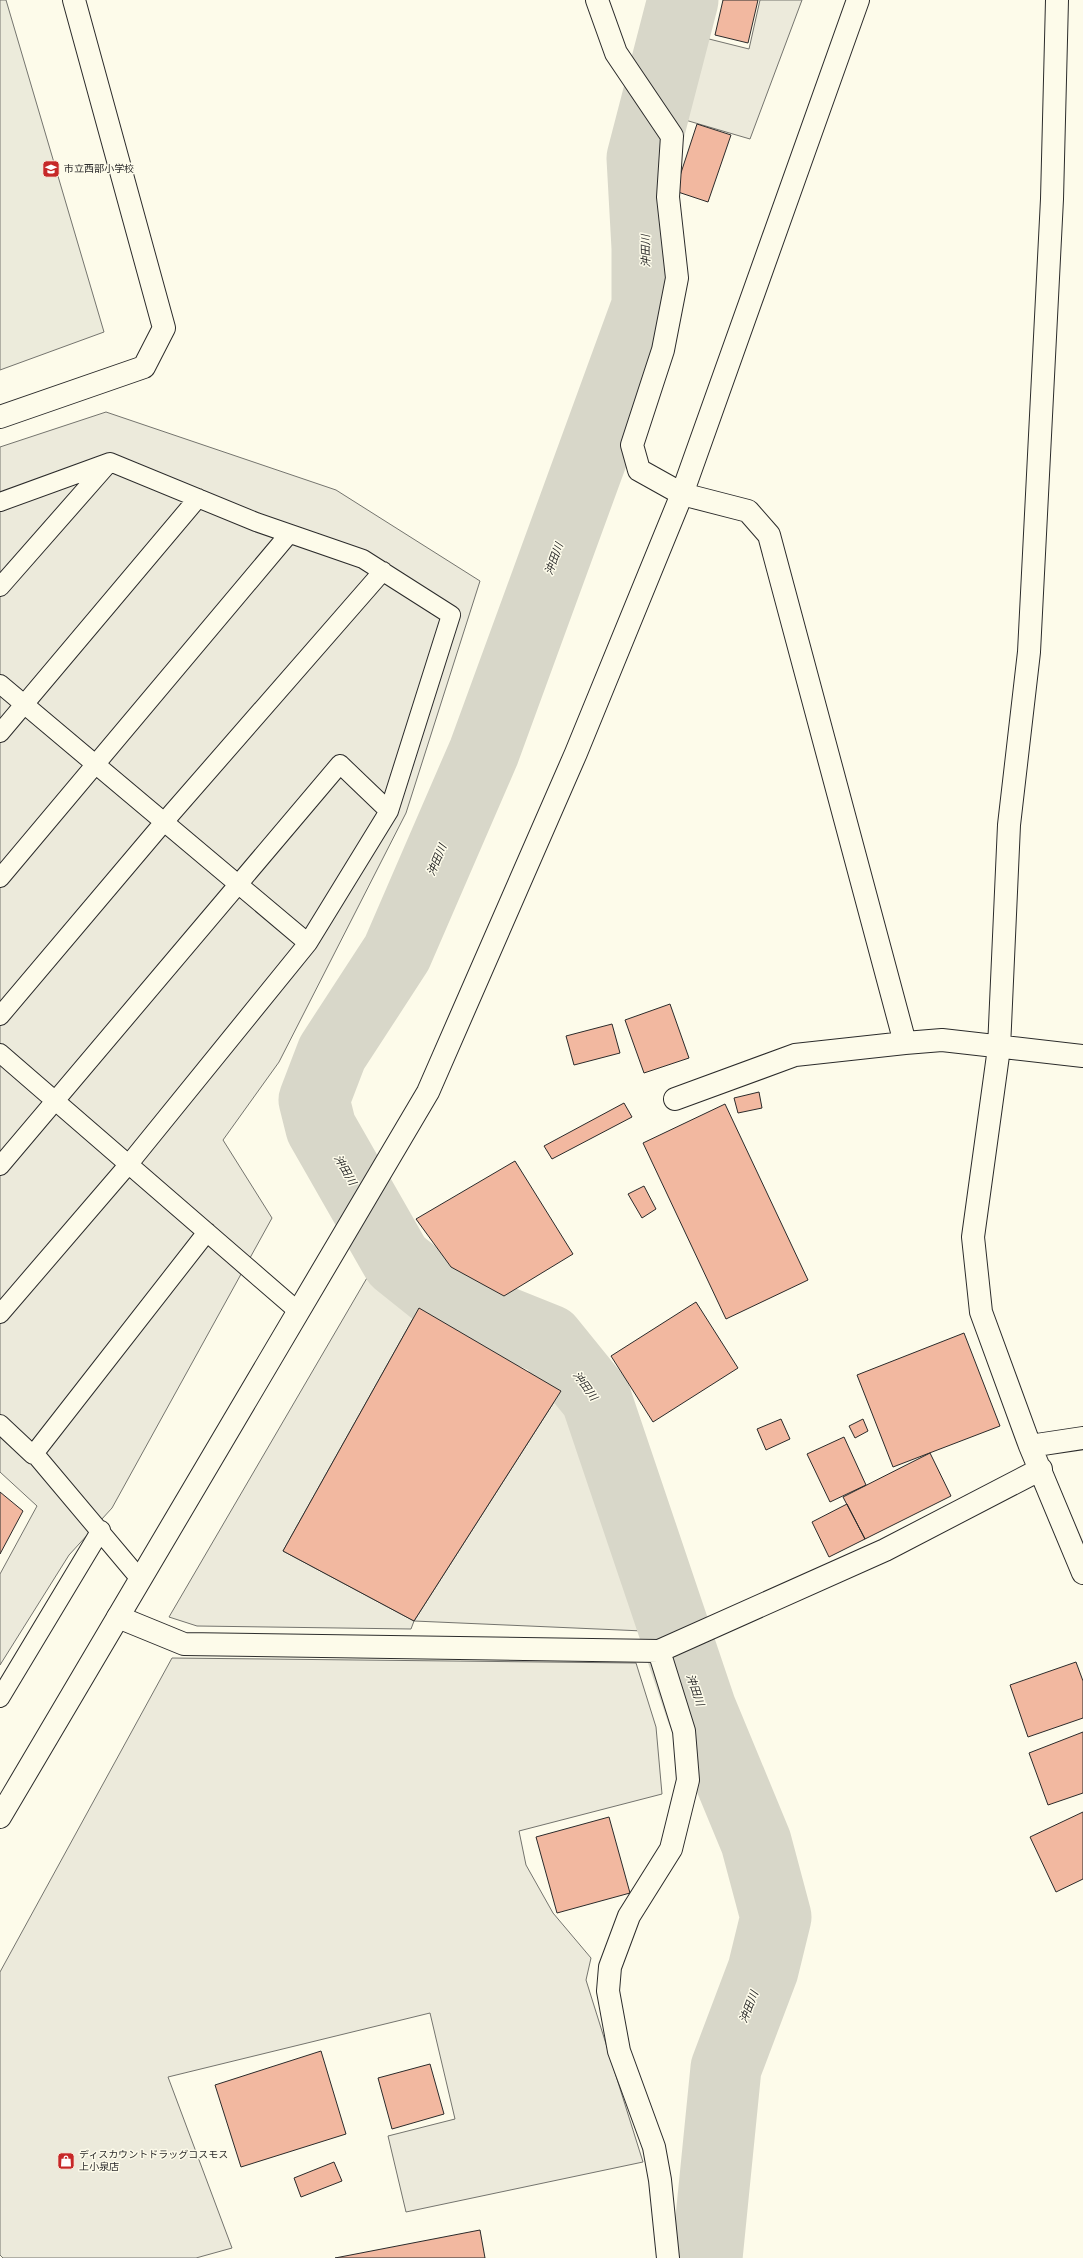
<svg xmlns="http://www.w3.org/2000/svg" width="1083" height="2258" viewBox="0 0 1083 2258" font-family="'Varela Round','Noto Sans JP',sans-serif">
<style>
.green{fill:#ecebdb;stroke:#74746e}
.parking{fill:#eceadb;stroke:#74746e}
.lines{fill:none;stroke-linecap:round;stroke-linejoin:round}
.river{stroke:#d8d7c9;stroke-width:71}
.building{fill:#f2b8a0;stroke:#2b2b2b}
.lane-casing{stroke:#2b2b2b;stroke-width:20}
.street-casing{stroke:#2b2b2b;stroke-width:24}
.secondary-casing{stroke:#2b2b2b;stroke-width:24}
.lane{stroke:#fdfbea;stroke-width:18}
.street{stroke:#fdfbea;stroke-width:22}
.secondary{stroke:#fdfbea;stroke-width:22}
.labels{text-anchor:middle;dominant-baseline:central;stroke-width:3;stroke-linejoin:round;paint-order:stroke}
.poi-label{font-size:10px;fill:#2b2b2b;stroke:#fdfbea;text-anchor:start}
.water-label{font-size:11px;font-style:italic;fill:#2b2b2b;stroke:#fdfbea}
</style>
<rect width="100%" height="100%" fill="#fdfbea"/>
<path class="green" d="M0 0H6L104 332 0 370Z"/>
<path class="parking" d="M760 0H802L750 139 675 117 705 38 749 49Z
M106 412 336 490 480 581 406 813 279 1062 223 1140 272 1218 112 1508 69 1555 0 1665V1574L37 1506 0 1472V447Z
M371 1271 419 1308 283 1551 414 1621 561 1391 603 1500 643 1631 414 1621 411 1629 197 1626 169 1617Z
M172 1658 636 1663 656 1727 662 1794 519 1831 526 1865 553 1913 591 1958 586 1980 643 2162 406 2212 388 2136 455 2119 430 2013 168 2077 232 2248 196 2258H3L0 2255V1972Z"/>
<g class="lines">
<path class="river" d="M683 0 642 158 647 248V306L484 752 397 953 332 1053 314 1100 321 1128 397 1261 442 1297 549 1340 596 1398 701 1709 756 1842 776 1917 763 1970 726 2068 707 2258"/>
</g>
<path class="building" d="M723 0H758L748 43 715 35Z
M697 124 731 135 708 202 675 191Z
M670 1004 689 1058 644 1073 625 1020Z
M612 1024 620 1053 574 1065 566 1036Z
M759 1092 762 1108 738 1113 734 1098Z
M624 1103 632 1117 552 1159 544 1146Z
M725 1104 808 1280 726 1319 643 1143Z
M515 1161 573 1254 504 1296 451 1267 416 1219Z
M644 1186 656 1209 642 1218 628 1194Z
M696 1302 738 1368 653 1422 611 1356Z
M419 1308 561 1391 414 1621 283 1551Z
M964 1333 1000 1426 893 1467 857 1375Z
M781 1419 790 1439 766 1450 757 1429Z
M863 1419 868 1431 855 1438 849 1426Z
M844 1437 866 1485 830 1502 807 1454Z
M930 1453 951 1496 865 1539 843 1497Z
M0 1492 23 1511 0 1554Z
M847 1504 865 1539 829 1557 812 1522Z
M1076 1662 1083 1681V1718L1028 1737 1010 1685Z
M1083 1732V1793L1048 1805 1029 1753Z
M1083 1812V1879L1056 1892 1030 1837Z
M609 1817 630 1893 557 1913 536 1837Z
M321 2051 346 2134 241 2167 215 2085Z
M430 2064 444 2114 392 2129 378 2078Z
M334 2162 342 2181 301 2197 294 2178Z
M480 2230 485 2258H335Z"/>
<g class="lines">
<defs>
<path id="lane" d="M0 502 110 462 256 522 363 559 451 615 389 811 308 943 0 684
M0 587 108 464
M0 733 198 498
M0 878 289 534
M0 1016 164 822 383 571
M0 1053 299 1312
M0 1166 340 764 389 811
M0 1314 128 1165 308 943
M0 1424 33 1455 207 1232
M34 1453 140 1579
M0 1698 101 1530"/>
<path id="street" d="M597 0 616 53 672 136 668 197 677 278 663 350 632 445 639 470 682 494 748 511 769 535 905 1043 942 1040 1083 1056
M1057 0 1052 199 1029 652 1009 825 999 1048 973 1237 981 1312 1030 1446 1083 1573
M0 417 144 367 164 328 74 0
M675 1099 795 1055 905 1043
M1030 1446 1083 1438
M118 1617 184 1644 659 1651 885 1550 1041 1469
M659 1651 684 1731 688 1780 671 1849 629 1916 610 1967 608 1991 619 2051 654 2147 660 2180 668 2258"/>
<path id="secondary" d="M0 1817 428 1092 576 753 682 494 858 0"/>
</defs>
<use href="#lane" class="lane-casing"/>
<use href="#street" class="street-casing"/>
<use href="#secondary" class="secondary-casing"/>
<use href="#lane" class="lane"/>
<use href="#street" class="street"/>
<use href="#secondary" class="secondary"/>
</g>
<defs>
<symbol id="school-square" viewBox="-11 -11 22 22"><rect x="-9" y="-9" width="18" height="18" rx="4" fill="#c62828" stroke="#fdfbea"/><path d="M0-5L7-2L0 1L-7-2ZM-4 1L0 2.5L4 1V4Q0 6-4 4Z" fill="#fff"/></symbol>
<symbol id="shop-square" viewBox="-11 -11 22 22"><rect x="-9" y="-9" width="18" height="18" rx="4" fill="#c62828" stroke="#fdfbea"/><path d="M-5-2.5h2.3a2.7 3.5 0 0 1 5.4 0H5L5.5 6h-11ZM-1.5-2.5h3a1.5 2.3 0 0 0-3 0Z" fill="#fff"/></symbol>
</defs>
<g fill-rule="evenodd">
<use href="#school-square" x="41" y="159" width="20" height="20"/>
<use href="#shop-square" x="56" y="2151" width="20" height="20"/>
</g>
<g class="labels">
<g class="poi-label">
<text x="64" y="169">市立西部小学校</text>
<text x="79" y="2155">ディスカウントドラッグコスモス<tspan x="79" dy="12">上小泉店</tspan></text>
</g>
<g class="water-label">
<text transform="translate(646 251) rotate(-91)">沖田川</text>
<text transform="translate(554 559) rotate(-70)">沖田川</text>
<text transform="translate(437 860) rotate(-67)">沖田川</text>
<text transform="translate(345 1170) rotate(60)">沖田川</text>
<text transform="translate(585 1386) rotate(54)">沖田川</text>
<text transform="translate(695 1690) rotate(71)">沖田川</text>
<text transform="translate(749 2007) rotate(-69)">沖田川</text>
</g>
</g>
</svg>
